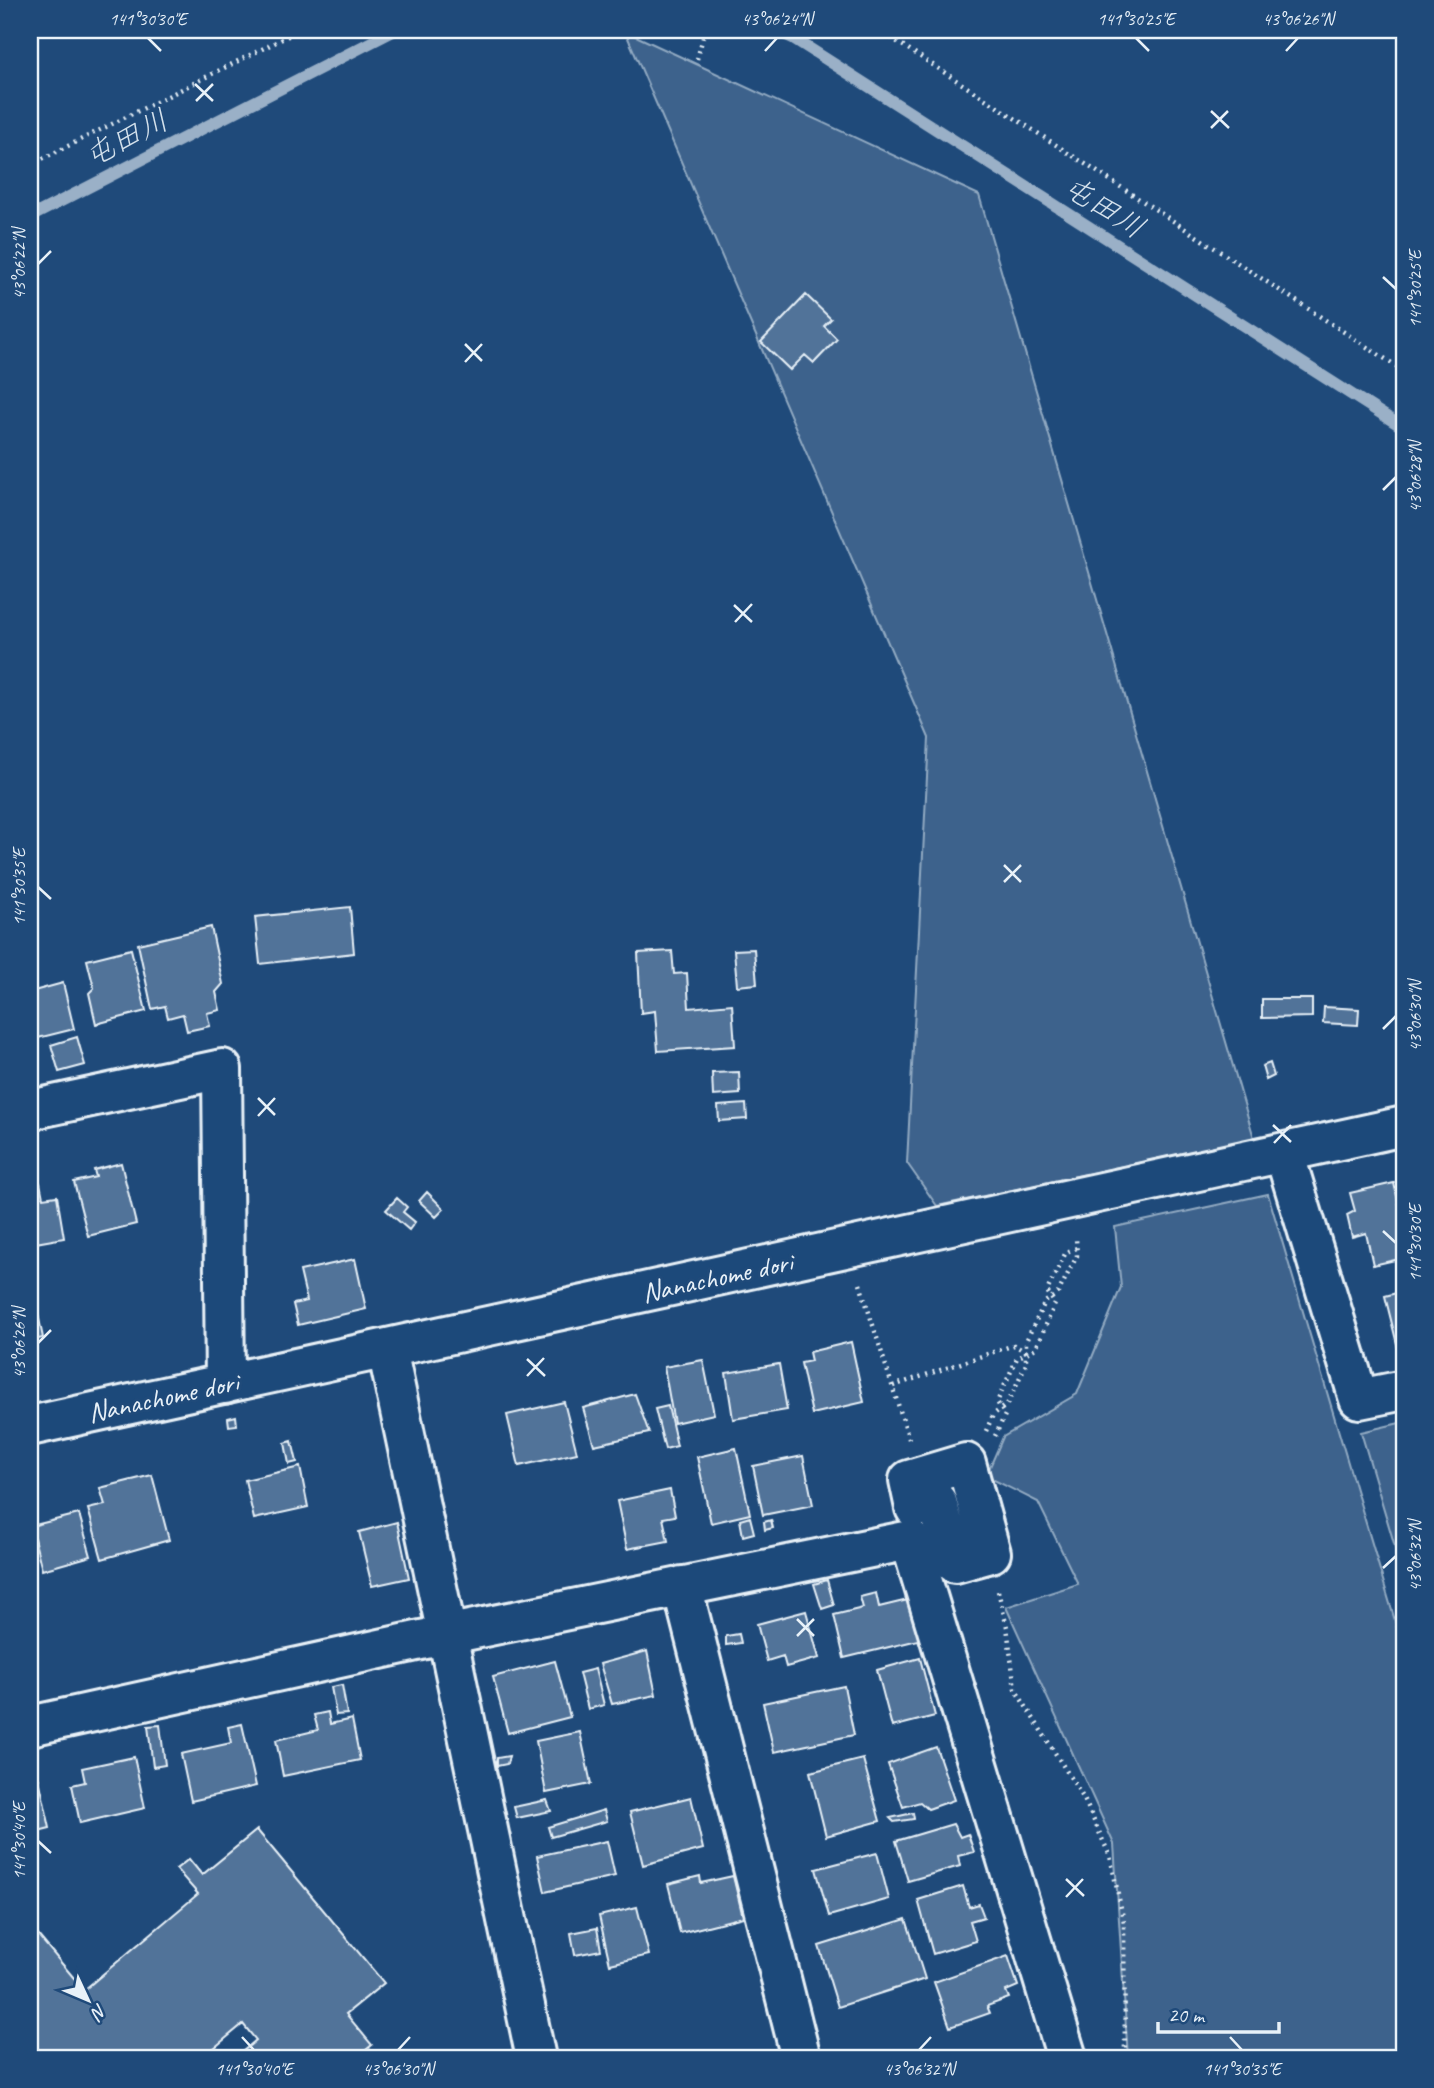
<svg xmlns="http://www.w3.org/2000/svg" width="1434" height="2088" viewBox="0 0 1434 2088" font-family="Caveat,'Klee One',sans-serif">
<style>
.green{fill:#3c628c;stroke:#92aac2;stroke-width:2}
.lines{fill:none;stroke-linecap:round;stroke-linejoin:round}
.stream{stroke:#9ab0c7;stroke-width:12}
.building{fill:#517399;stroke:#e8f1f8;stroke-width:2}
.minor-casing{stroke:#e8f1f8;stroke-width:44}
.path{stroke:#e8f1f8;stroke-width:4.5;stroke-dasharray:2 5;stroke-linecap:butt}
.minor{stroke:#1f4a7a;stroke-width:38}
.ticks{fill:none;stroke:#e8f1f8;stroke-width:2.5}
.labels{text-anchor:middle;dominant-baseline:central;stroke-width:6;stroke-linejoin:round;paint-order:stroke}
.street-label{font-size:28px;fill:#e8f1f8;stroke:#1f4a7a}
.water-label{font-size:30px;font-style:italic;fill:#d4e1ec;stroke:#1f4a7a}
.neatline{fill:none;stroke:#e8f1f8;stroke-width:2.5}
.ticks-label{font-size:18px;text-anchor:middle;fill:#e8f1f8}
</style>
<rect width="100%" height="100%" fill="#1f4a7a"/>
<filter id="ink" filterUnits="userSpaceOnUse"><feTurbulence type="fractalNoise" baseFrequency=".0143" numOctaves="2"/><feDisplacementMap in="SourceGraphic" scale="14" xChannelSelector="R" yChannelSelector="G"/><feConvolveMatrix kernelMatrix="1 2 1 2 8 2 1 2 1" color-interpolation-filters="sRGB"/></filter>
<g filter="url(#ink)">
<path class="green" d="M625 31 979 195 1254 1138 937 1206 907 1163 929 738Z
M1268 1194 1404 1651V2058H1128L1114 1844 1006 1607 1078 1584 1038 1502 986 1476 1003 1437 1077 1394 1121 1287 1115 1227Z
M1404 1422V1577L1361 1432Z"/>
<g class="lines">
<path class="stream" d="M775 30 793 38 1404 428
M30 217 395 30"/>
</g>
<path class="building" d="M806 295 831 319 824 326 837 339 814 363 805 355 790 370 761 342Z
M350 907 354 953 260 964 255 917Z
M211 927 223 984 216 992 220 1010 207 1013 210 1026 187 1031 183 1014 168 1018 165 1006 152 1009 138 944Z
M131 949 146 1011 96 1024 89 993 94 988 87 960Z
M754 949 757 984 737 986 734 950Z
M672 951 674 974 687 973 689 1008 732 1004 735 1046 658 1051 655 1011 641 1013 638 953Z
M63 983 74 1029 30 1040V992Z
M1262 999H1312V1017L1262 1018Z
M1324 1007 1359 1009 1358 1025 1323 1023Z
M77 1037 85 1065 59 1072 51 1045Z
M1270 1063 1274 1076 1266 1080 1262 1066Z
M739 1072 740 1094 713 1096 712 1073Z
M746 1104 747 1119 719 1121 718 1106Z
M121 1163 136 1224 88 1236 74 1182 96 1177 94 1170Z
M40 1183 43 1198 57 1196 64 1238 30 1244V1185Z
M1394 1183 1404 1227V1258L1373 1265 1366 1233 1352 1237 1347 1215 1355 1211 1350 1193Z
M427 1192 444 1209 436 1217 419 1201Z
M397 1198 407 1207 403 1212 415 1222 409 1230 386 1210Z
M355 1259 366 1309 298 1325 293 1304 307 1301 300 1271Z
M33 1290 43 1338 33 1340 35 1349 30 1350V1291Z
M1404 1291V1355L1400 1356 1385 1296Z
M851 1342 864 1402 812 1414 801 1363 811 1361 809 1352Z
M703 1360 714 1414 674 1423 664 1367Z
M779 1364 787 1410 733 1419 726 1373Z
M635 1394 649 1433 594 1445 583 1408Z
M564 1402 577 1453 519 1466 507 1415Z
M668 1406 677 1446 665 1449 655 1409Z
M236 1416 237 1425 229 1426 228 1418Z
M292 1441 297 1462 289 1464 285 1443Z
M736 1448 750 1514 711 1523 697 1457Z
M803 1456 813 1505 763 1515 753 1466Z
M300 1467 308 1507 254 1519 245 1480Z
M152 1475 169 1540 102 1559 88 1509 105 1505 100 1488Z
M670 1490 675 1516 663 1518 668 1541 627 1549 617 1501Z
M79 1514 91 1556 42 1570 31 1526Z
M750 1517 754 1533 743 1536 740 1520Z
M771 1520 773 1528 765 1530 764 1522Z
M397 1522 409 1578 372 1586 359 1532Z
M827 1580 834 1605 822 1609 814 1584Z
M876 1593 879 1607 912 1599 922 1639 844 1658 834 1615 863 1608 860 1597Z
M806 1611 819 1658 786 1667 783 1656 767 1661 757 1624Z
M739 1634 741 1643 726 1645V1636Z
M647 1651 656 1695 612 1704 600 1664Z
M920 1658 935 1716 892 1727 877 1670Z
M555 1661 570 1717 508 1733 493 1677Z
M595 1669 604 1705 588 1709 579 1673Z
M342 1685 347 1714 336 1715 331 1687Z
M844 1686 854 1735 774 1752 763 1703Z
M328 1712 330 1724 352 1719 360 1760 283 1776 276 1740 318 1730 314 1715Z
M242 1724 256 1786 191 1801 181 1754 231 1743 228 1727Z
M160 1725 165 1765 153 1767 148 1726Z
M580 1732 591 1784 546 1793 536 1741Z
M936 1747 954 1800 928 1809 920 1802 903 1807 888 1764Z
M509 1756 507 1764 497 1766V1758Z
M134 1757 145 1808 80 1823 72 1785 85 1782 82 1768Z
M863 1759 880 1821 826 1836 810 1772Z
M39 1779 50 1828 30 1833V1781Z
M691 1797 703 1849 643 1865 630 1812Z
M547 1800 551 1811 517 1818 514 1807Z
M604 1810 607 1821 551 1837 548 1827Z
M913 1813 914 1819 894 1822 890 1818Z
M953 1824 960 1837 968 1834 974 1852 958 1856 960 1866 908 1881 896 1841Z
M257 1830 384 1983 346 2014 372 2045 356 2058H235L256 2040 243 2024 202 2058H30V1940L37 1934 84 1990 198 1894 176 1869 189 1859 202 1875Z
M607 1841 615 1876 545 1892 537 1856Z
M877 1853 889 1899 829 1916 816 1869Z
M700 1876 701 1883 733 1876 743 1917 680 1933 668 1884Z
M963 1886 969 1907 979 1904 984 1917 970 1921 976 1941 933 1954 918 1900Z
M637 1907 649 1955 610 1964 599 1916Z
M906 1919 925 1979 838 2007 819 1946Z
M597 1928 601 1950 575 1955 571 1933Z
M1008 1956 1018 1986 1006 1991 1009 1998 987 2006 990 2013 950 2027 934 1982Z"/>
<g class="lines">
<defs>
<path id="minor" d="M30 1110 222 1069 225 1384
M1284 1153 1359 1399 1404 1390
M387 1349 536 2058
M30 1426 1404 1126
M966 1463 991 1553 955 1563 937 1502 915 1508 909 1480Z
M682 1586 801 2058
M30 1726 421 1640 910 1540 1067 2058"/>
</defs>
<use href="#minor" class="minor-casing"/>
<path class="path" d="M879 30 1404 371
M697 59 705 30
M30 165 300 30
M860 1284 909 1439
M893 1386 1014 1345 1028 1353
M986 1431 993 1415 1008 1403 1026 1364V1341L1045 1302 1058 1293 1077 1256 1076 1238
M995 1436 1005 1415 997 1402 1017 1358 1036 1348 1055 1304 1047 1291 1066 1252 1077 1248
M998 1591 1007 1627 1015 1689 1084 1799 1110 1856 1124 1922 1125 2058"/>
<use href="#minor" class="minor"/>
</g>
</g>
<path class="ticks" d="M148 38 161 51M1136 38 1149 51M765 51 777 38M1286 51 1298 38M195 84 213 101M196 101 213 84M1211 111 1229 128M1211 128 1228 111M38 264 51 251M1383 277 1396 289M465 344 482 361M465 362 482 344M1383 490 1396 477M734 605 752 622M735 622 752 604M1004 865 1021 882M1004 882 1021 865M38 887 51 899M1383 1029 1396 1016M258 1098 275 1115M258 1116 275 1098M1273 1125 1291 1142M1274 1143 1291 1125M1383 1231 1396 1243M38 1343 51 1330M527 1359 545 1376M527 1376 544 1358M1383 1568 1396 1556M797 1619 814 1636M797 1636 814 1619M38 1841 51 1853M1066 1879 1084 1896M1066 1897 1083 1879M242 2037 254 2050M1230 2037 1242 2050M398 2050 410 2037M919 2050 931 2037"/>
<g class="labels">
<g class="street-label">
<text transform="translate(717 1277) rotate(-12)">Nanachome dori</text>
<text transform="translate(163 1397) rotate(-12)">Nanachome dori</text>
</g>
<g class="water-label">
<text transform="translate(126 138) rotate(-27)">屯田川</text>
<text transform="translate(1104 207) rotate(32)">屯田川</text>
</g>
</g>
<rect width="1434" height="2088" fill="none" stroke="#1f4a7a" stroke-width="77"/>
<g transform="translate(88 2000) rotate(134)" stroke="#1f4a7a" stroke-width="5" paint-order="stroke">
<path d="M0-5L12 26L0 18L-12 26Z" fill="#e8f1f8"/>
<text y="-10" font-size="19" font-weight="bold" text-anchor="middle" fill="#e8f1f8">N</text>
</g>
<path d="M1158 2022v10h121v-10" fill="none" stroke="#e8f1f8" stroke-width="3.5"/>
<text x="1168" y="2022" font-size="21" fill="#e8f1f8" stroke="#1f4a7a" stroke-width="5" paint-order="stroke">20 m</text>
<rect x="38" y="38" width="1358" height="2012" class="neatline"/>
<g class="ticks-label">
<text x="148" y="25">141°30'30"E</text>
<text x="777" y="25">43°06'24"N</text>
<text x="1136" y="25">141°30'25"E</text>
<text x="1298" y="25">43°06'26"N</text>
<text transform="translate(19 264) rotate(-90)" y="6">43°06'22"N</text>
<text transform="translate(1415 289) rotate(-90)" y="6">141°30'25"E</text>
<text transform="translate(1415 477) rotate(-90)" y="6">43°06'28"N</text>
<text transform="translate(19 887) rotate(-90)" y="6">141°30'35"E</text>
<text transform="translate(1415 1016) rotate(-90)" y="6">43°06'30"N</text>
<text transform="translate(1415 1243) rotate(-90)" y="6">141°30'30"E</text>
<text transform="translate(19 1343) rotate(-90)" y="6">43°06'26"N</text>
<text transform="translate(1415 1556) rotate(-90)" y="6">43°06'32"N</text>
<text transform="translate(19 1841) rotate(-90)" y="6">141°30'40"E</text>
<text x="254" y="2075">141°30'40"E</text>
<text x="398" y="2075">43°06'30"N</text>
<text x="919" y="2075">43°06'32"N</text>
<text x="1242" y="2075">141°30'35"E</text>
</g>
</svg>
